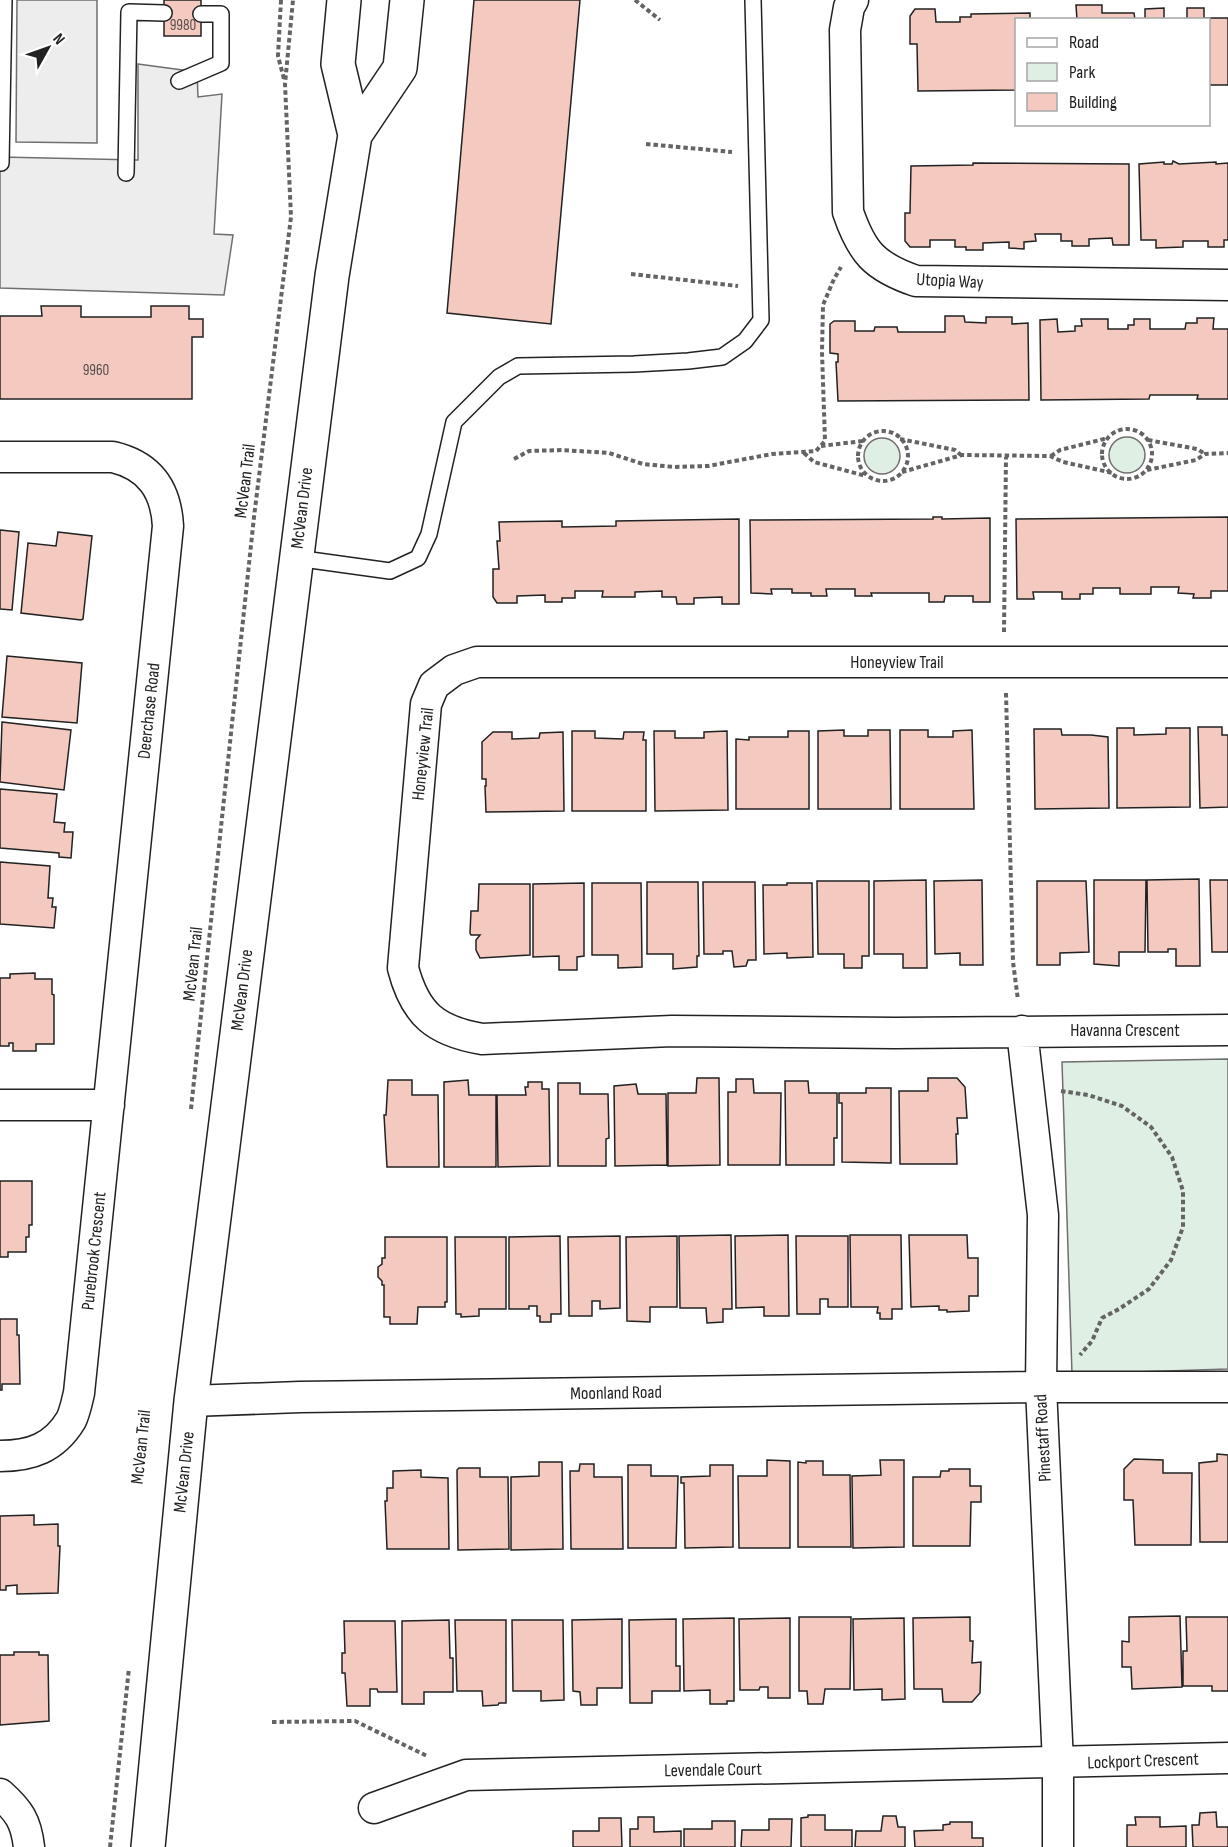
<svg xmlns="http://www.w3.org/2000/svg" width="1228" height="1847" viewBox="0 0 1228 1847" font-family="'Sofia Sans Condensed',sans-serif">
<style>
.green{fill:#e0efe3;stroke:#6f6f6f;stroke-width:1.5}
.parking{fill:#ededed;stroke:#6f6f6f;stroke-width:1.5}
.building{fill:#f3c9c0;stroke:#222;stroke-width:1.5}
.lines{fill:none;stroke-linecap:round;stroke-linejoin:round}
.service-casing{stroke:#222;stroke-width:18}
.minor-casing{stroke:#222;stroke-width:33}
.secondary-casing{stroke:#222;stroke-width:36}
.path{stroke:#646464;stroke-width:4;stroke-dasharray:4.5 3;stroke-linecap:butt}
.service{stroke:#fff;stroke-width:15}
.minor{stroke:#fff;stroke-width:30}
.secondary{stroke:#fff;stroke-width:33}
.labels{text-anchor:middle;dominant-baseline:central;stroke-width:4.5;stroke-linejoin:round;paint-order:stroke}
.number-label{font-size:15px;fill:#564c4a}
.street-label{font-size:18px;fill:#222;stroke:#fff}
</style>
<rect width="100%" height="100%" fill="#fff"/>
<path class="green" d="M1109 455a18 18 0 1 1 36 0a18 18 0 1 1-36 0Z
M864 456a18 18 0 1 1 36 0a18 18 0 1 1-36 0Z
M1228 1059V1369L1072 1374 1062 1062Z"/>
<path class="parking" d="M17 0H97V143L16 142Z
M138 64 197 72 198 97 222 94 214 234 233 235 224 295 0 288V157L138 160Z"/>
<path class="building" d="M164 0H201V36H164Z
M474 0H580L551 324 447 313Z
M1076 5H1102V13H1134L1135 20H1077Z
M1164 8V20H1145V9Z
M1187 8H1204V18H1228V85H1208V20H1187Z
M915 9H935L936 22H960V17H971V14L1030 13V20H1016V90L918 91 917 44H910V16Z
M1173 161 1179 164 1216 162V164L1228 163V240H1224V247H1208V241H1183V247L1156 248V240H1141L1139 164 1164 162V164H1172Z
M973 163 1129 164V245H1113L1112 238 1089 239V246H1072V241H1061V234H1035L1036 241 1024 242V249L1009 248V242L983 243V250H966V247H955V240H930V247H910L905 241V213H910L911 166 973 165Z
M41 306H81V317H151V306H189V319H203V337H192V399H0V316H42Z
M945 316H964L965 322 986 323V317H1012V324L1028 323 1029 400 838 401 836 362H838V354L830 353V324L834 321H855V331H874L875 327H897L898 332H945Z
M1197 318H1214L1213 329H1228V399H1197L1198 395H1150L1149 399 1041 400 1040 320 1057 319 1058 332 1075 331V326H1082L1081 319H1108V329H1128V325H1134V319H1150V329H1185L1186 323H1197Z
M933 517H942V519L990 518V602H973V596H945L944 602H929V593H871L872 596H855V589H826L827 596H811V593H792V589H771L772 594 751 593 750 520 933 519Z
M1228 517V591H1211V598H1193L1194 594 1178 593 1179 587H1151V594H1120V588H1093V594H1080V599H1062V592H1033L1034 599H1017L1016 519Z
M739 519V604H722V597L694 598V604H677L676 597H662V591L635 592V597H602L603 591H575V598H562V602H545V595L517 596V603H497L493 597V569H499L497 541H500L499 522 562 521V527L616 526V521Z
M0 530 19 532 12 610 0 609Z
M58 532 92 536 83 619 81 620 21 613 28 543 56 546Z
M7 656 82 663 77 723 2 717Z
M2 722 71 730 64 790 0 782Z
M1198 727H1222V735H1228V807L1200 808Z
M1117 728H1134V735L1166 734V728H1190V807L1117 808Z
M1034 729H1061L1062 735H1091L1108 737 1109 808 1035 809Z
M844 730V736H868V730H890L891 809H818V731Z
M900 730H928V737H953V731L972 730 974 809H900Z
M572 731H595V738L623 739 624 732H644L643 740H646V811H572Z
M654 731H675V738H704V732L727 731 728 810 655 811Z
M788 731H809V809H736V739L749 740V737H788Z
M493 732H512V739L539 738 540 733 563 732 564 811 486 812 485 786H486V779H482V742Z
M0 789 57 794 54 822 65 823 64 832H73L71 858 59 857V853L0 848Z
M0 862 50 866 48 898H53L52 907H56L54 928 0 924Z
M1199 879 1200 966H1176V949H1168V952H1148L1147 880Z
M926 880 927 968H903V954H874V881Z
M982 880 983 965H960V953L935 954 934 881Z
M1094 880H1146L1145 952H1119V966L1094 964Z
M1210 880H1228V952H1212Z
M817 881H869V956H862V968H844V954H818Z
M1037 881H1086L1089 952 1060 953V965H1037Z
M647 882H698L699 956H697V967L673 969V954H647Z
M703 882H755L756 960H748L746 966 734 967 732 951H723V954H704Z
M584 883V956L577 957V970H559V956L533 957V884Z
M592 883H641L642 967 618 968V955H592Z
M787 883H812L813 957 787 958V953L764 954 763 885H787Z
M479 884H530V955L480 958 476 950V940L480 935H471L470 933 471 911H478Z
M35 973V979H52V994L54 995V1044H36V1051H13V1043H9V1046H0V978H10V974Z
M697 1078H719L720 1165 668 1166V1093H696Z
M928 1078H957L965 1087 967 1118H957L958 1134H956L957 1164H900L899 1091H928Z
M736 1079H753L754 1093H781L780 1165H728V1092H736Z
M388 1080H412V1095H438L439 1167H387L384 1115H386Z
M468 1080 469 1095H496V1167H444V1082Z
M785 1081H808L809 1093H837V1138H834V1165H786Z
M528 1082H542V1089H549L550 1166 498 1167 497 1095H526L525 1087H528Z
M558 1083H580V1094H608L609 1138 606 1139V1166H558Z
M636 1084 638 1094H666L667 1165 615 1166 614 1086Z
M866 1088H891V1163L842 1162V1103H839V1093H866Z
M0 1181H32V1225H29V1237H26V1252H8V1257H0Z
M731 1235 732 1309H723V1322L707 1323 706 1308H680L679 1236Z
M788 1235 789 1316H764V1307L736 1308 735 1236Z
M850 1235H901L902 1309H892V1319H880V1313H877L878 1307H851Z
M909 1235H967L968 1258H978V1296H969V1311L947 1312V1310H939V1306L911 1307Z
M560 1236 561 1314H551V1322H540V1316H537V1306H529V1309H509V1237Z
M620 1236V1308L600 1309V1301H592V1316H569L568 1237Z
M677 1236V1307H650V1322L627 1321 626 1237Z
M796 1236H848V1307H828V1299H820V1314H797Z
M385 1237H447V1302H445V1307H418L417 1324H390V1317H384V1285H382V1281L378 1277V1267L382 1264V1258H385Z
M455 1237H506V1309H479V1316L461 1317V1314H456Z
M0 1319H17V1335H19L20 1384H2V1390H0Z
M1217 1454 1228 1455V1542H1200L1199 1463 1217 1461Z
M1134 1459 1163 1460V1473H1192L1191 1545H1135L1133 1500H1124V1469Z
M767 1460 790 1461V1548H739L738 1476H767Z
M880 1460H904V1547L853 1548 852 1476 881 1475Z
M806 1461H823V1475H850L851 1547H798V1462L806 1463Z
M539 1462H562L563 1549 511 1550V1477L539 1476Z
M580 1464H594V1477H622L623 1549H571L570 1471H579Z
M628 1465H651V1476H678L676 1548H628Z
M710 1465H733V1547L685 1548 684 1483H681V1477L710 1476Z
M459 1468H480V1477H508L509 1549 458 1550 457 1470Z
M949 1469H970V1486H981V1502H971L970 1546H913V1477H940L941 1471H949Z
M421 1470V1477L448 1478 449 1549H387L385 1501H387V1488H393V1471Z
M34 1515V1525L58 1524V1546H60L58 1593 17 1594V1585L6 1586V1590H0V1516Z
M1180 1616 1182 1687 1132 1689 1131 1667H1122V1641L1129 1642V1617Z
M799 1617H851L850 1689H825L823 1704H808L807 1691H799Z
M970 1617V1641H973L972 1663 981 1662 980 1693 972 1702H943L942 1689H914L913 1618Z
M1186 1617H1228V1691H1212V1686H1183V1651H1187Z
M734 1618V1701H727V1704H710V1690L684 1691 683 1619Z
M790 1618V1698H768V1687H760L759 1690H740L739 1619Z
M904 1618 905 1699 882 1700V1689L854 1690 853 1619Z
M622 1619V1688H597V1705H581L580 1692 573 1691 572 1620Z
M676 1619V1666H680V1691H652V1703H630L629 1620Z
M449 1620 450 1658H453V1692H424V1704H402V1621Z
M455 1620H506V1703H499L498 1705 483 1706 482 1691H457Z
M512 1620H563L564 1700 541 1701V1691H513Z
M344 1621H395L397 1692H378L377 1689H370V1706H347L345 1673H342V1653H345Z
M14 1652H39V1655H48L49 1721 0 1725V1655H14Z
M1216 1812 1217 1827H1228V1847H1193L1192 1825H1199L1200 1813Z
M808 1815H825V1830H852V1847H801V1818L808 1817Z
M883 1816H896L898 1827H905V1847H855L856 1831H881Z
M638 1817H654V1832L681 1831V1847H630V1829H638Z
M1135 1817H1160V1827L1186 1826V1847H1127V1825H1136Z
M599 1818H621L622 1847H573V1831H599Z
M769 1819H792L791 1847H741L742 1830H769Z
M712 1821H735V1847H684V1829H712Z
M950 1822H972V1838H983V1847H915L914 1831 943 1830V1825L950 1824Z"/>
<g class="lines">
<defs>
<path id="service" d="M179 81 221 63V14H201
M1 163 4 0
M126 173 129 12 164 13
M296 558 390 571 418 558 429 534 454 422 499 377 518 366 634 364 688 361 722 357 745 341 761 320 753 0"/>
<path id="minor" d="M853 0 849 7 845 30 848 212C862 253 875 267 916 281L1228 285
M0 457H113C150 466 166 490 168 526L79 1393C77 1401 75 1412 71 1420 54 1448 31 1456 0 1456
M1228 662H477L454 670 434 685 426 704 403 968C415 1014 435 1031 482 1039L672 1031 895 1033 1228 1030
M1022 1031 1043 1215 1041 1387 1058 1763V1847
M0 1105H109
M191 1401 300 1397 1041 1387H1228
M0 1794C19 1811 26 1821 29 1847
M374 1808 466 1775 1228 1758"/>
<path id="secondary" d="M355 135 400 68 407 0
M148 1847 191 1401 332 276 355 135 338 64 344 0"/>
</defs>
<use href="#service" class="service-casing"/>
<use href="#minor" class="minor-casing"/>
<use href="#secondary" class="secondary-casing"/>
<path class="path" d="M281 0 278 56 284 79
M635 0 660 20
M646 144 732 152
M631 274 738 286
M1102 454a25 25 0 1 1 50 0a25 25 0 1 1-50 0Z
M858 456a25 25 0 1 1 50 0a25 25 0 1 1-50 0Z
M900 439 955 450 961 455
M1148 440 1197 449 1205 454
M821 446 863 441
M804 453 814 462 866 476
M1051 456 1060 450 1108 438
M514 459 529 451 562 450 609 453 643 464 674 467 708 466 772 454 816 451 825 441 822 352 823 305 834 279 841 267
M1147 470 1196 460 1205 454 1228 453
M902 472 962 455 1050 456 1063 462 1113 473
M1004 632 1006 457
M1006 693 1013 962 1018 1000
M1061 1091 1088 1095 1122 1106 1151 1127 1172 1157 1183 1191V1227L1171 1260 1149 1289 1119 1309 1102 1318 1092 1341 1080 1355
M191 1109 254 517 291 217 285 84 293 0
M272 1722 355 1721 427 1756
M110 1847 129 1668"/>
<use href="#service" class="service"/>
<use href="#minor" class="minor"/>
<use href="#secondary" class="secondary"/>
</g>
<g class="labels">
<g class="number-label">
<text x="183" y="25">9980</text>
<text x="96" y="370">9960</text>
</g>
<g class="street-label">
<text transform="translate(950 281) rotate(3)">Utopia Way</text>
<text transform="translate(245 481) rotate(-83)">McVean Trail</text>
<text transform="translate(302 508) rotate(-83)">McVean Drive</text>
<text x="897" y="662">Honeyview Trail</text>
<text transform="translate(149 711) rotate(-84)">Deerchase Road</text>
<text transform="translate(423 754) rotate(-84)">Honeyview Trail</text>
<text transform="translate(193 964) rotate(-84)">McVean Trail</text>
<text transform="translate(242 990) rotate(-83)">McVean Drive</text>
<text x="1125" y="1030">Havanna Crescent</text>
<text transform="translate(94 1251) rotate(-84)">Purebrook Crescent</text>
<text transform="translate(616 1393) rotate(-1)">Moonland Road</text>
<text transform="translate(1043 1438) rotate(-93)">Pinestaff Road</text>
<text transform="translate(141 1447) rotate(-84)">McVean Trail</text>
<text transform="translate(184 1472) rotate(-84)">McVean Drive</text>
<text transform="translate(1143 1761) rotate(-2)">Lockport Crescent</text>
<text transform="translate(713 1770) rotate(-1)">Levendale Court</text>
</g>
</g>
<rect x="1015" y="18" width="195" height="108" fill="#ffffff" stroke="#a7a7a7" stroke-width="1.5"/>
<rect x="1027" y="38" width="30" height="9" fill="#ffffff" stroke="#a7a7a7" stroke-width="1.5"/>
<text x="1069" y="48" font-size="18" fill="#222222">Road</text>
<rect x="1027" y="63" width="30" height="18" fill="#e0efe3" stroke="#a7a7a7" stroke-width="1.5"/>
<text x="1069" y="78" font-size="18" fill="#222222">Park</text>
<rect x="1027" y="93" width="30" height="18" fill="#f3c9c0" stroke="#a7a7a7" stroke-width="1.5"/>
<text x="1069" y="108" font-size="18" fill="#222222">Building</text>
<g transform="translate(48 48) rotate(50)" stroke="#ffffff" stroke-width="4.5" paint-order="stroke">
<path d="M0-4.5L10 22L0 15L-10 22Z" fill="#222222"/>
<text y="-9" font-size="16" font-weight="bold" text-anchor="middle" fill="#222222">N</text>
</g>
</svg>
